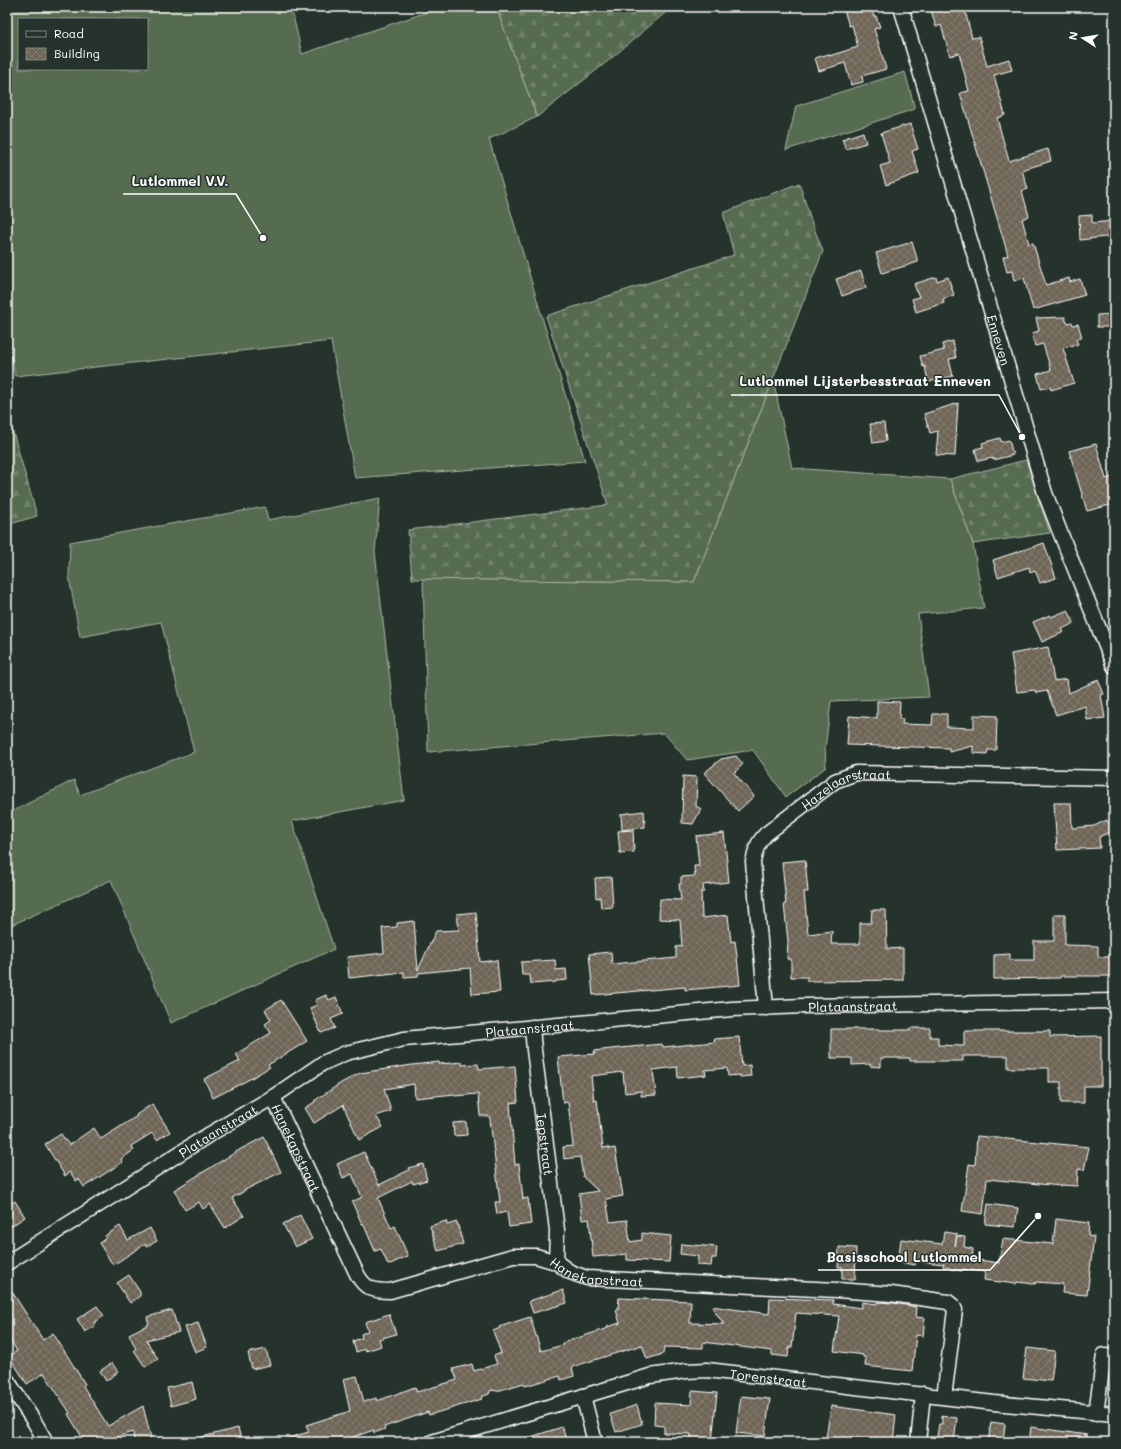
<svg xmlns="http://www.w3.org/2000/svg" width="1121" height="1449" viewBox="0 0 1121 1449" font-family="Mali,sans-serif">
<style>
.grass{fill:#566c51;stroke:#aab6a8;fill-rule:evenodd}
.forest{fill:url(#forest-firs);stroke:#aab6a8}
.building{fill:url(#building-cross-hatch);stroke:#fff}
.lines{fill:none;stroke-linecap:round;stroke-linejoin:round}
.street-casing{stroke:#fff;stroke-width:17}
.street{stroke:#26332d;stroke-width:14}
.labels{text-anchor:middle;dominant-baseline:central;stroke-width:3;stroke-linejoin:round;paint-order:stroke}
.street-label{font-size:13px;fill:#fff;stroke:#26332d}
.leader{fill:none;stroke:#fff;stroke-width:1.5}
.callout-dot{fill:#fff;stroke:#26332d;stroke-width:1.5}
.callout-label{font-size:14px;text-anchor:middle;font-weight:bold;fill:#fff;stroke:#26332d;stroke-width:3;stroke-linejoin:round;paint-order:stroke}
</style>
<defs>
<pattern id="forest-firs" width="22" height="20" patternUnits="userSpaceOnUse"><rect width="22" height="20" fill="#566c51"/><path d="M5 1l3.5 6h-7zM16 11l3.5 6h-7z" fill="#6f826b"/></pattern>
<pattern id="building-cross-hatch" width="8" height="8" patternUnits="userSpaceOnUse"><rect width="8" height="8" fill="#6e6557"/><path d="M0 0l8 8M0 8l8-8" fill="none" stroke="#847c70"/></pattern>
</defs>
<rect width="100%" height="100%" fill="#26332d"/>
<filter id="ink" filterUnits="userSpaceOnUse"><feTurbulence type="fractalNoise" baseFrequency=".025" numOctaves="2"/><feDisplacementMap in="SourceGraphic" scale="8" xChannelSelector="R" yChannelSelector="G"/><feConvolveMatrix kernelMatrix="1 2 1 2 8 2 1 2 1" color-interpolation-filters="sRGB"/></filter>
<g filter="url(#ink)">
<path class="grass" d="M7 7H291L302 54 442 7H496L537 117 489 139 585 461 355 478 331 341 15 376 7 337ZM19 19H147V69H19Z
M905 72 915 109 786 150 796 106Z
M773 379 792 468 950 479 973 544 984 608 918 614 929 697 831 701 825 749 826 767 786 797 753 750 687 760 664 733 428 752 423 579 694 582Z
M7 394 11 425 7 427Z
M380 498 375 552 404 800 292 821 334 949 171 1023 111 880 7 927V814L74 780 80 795 194 752 161 622 80 637 69 577 70 542 265 507 268 520Z"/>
<path class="forest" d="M496 7H672L608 61 537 117Z
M799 183 812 223 823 251 694 582 412 579 408 530 608 505 546 316 734 255 723 213Z
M11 425 37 516 7 525V427Z
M1026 460 1050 533 973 544 950 479Z"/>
<path class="building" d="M852 7H871L874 17 876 16 880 27 874 29 881 51 886 69 862 76 863 82 851 85 845 63 819 71 815 58 829 54V56L858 47 852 25 849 26 844 10Z
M930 7H964L972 38 979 37 987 66 1009 59 1012 70 994 75 1005 115 997 118 1009 161 1048 149 1051 161 1022 170 1028 189 1022 191 1029 216 1022 219 1029 244 1033 243 1046 285 1069 278 1070 282 1080 279 1085 295 1033 310 1024 278 1014 281 1012 271 1007 272 1003 257 1008 255 960 93 969 91 959 53 950 56 941 25 936 27Z
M910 124 918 149 912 151 919 173 886 185 880 166 890 163 881 133Z
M863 132 866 143 846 149 842 139Z
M1092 215V223L1114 221V236L1080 240 1079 216Z
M912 242 918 262 882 273 876 253Z
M861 271 866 288 842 296 836 279Z
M936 277 937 281 948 277 954 295 943 299 944 303 916 312 912 299 919 297 914 284Z
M1114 314V327H1097V315Z
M1065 317 1067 323 1072 322 1073 325 1078 324 1082 337 1076 339 1078 344 1063 348 1074 383 1051 390 1050 387 1041 389 1037 374 1051 370 1043 344 1035 346 1032 333 1039 331 1036 318Z
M953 341 956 358 949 359 953 376 928 382 925 366 923 367 920 356 944 350 942 344Z
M958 403 955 456 936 455 938 431 930 433 924 414Z
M884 423 886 441 873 443 870 424Z
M1000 438 1001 442 1009 440 1013 455 993 460V458L978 461 975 449 983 447 982 443Z
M1096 444 1106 479 1114 476V504L1087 511 1069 451Z
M1044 543 1056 578 1040 583 1035 570 1030 572 1029 567 998 577 993 560Z
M1068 610 1074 623 1062 629 1064 632 1042 642 1033 622 1050 615 1051 617Z
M1048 647 1054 681 1067 679 1069 693 1098 680 1104 694 1101 695 1105 718 1087 720 1085 706 1056 715 1047 691 1036 693 1035 690 1017 692 1011 654Z
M877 701 900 702 899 719H903L902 724 932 725 933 714H947V727L974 728V715L997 716 996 750H988L987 754 973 753V746L949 752V748L847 745 849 716 877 718Z
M736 756 743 764 734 773 754 796 738 811 704 773 721 759Z
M683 776 697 777 696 806 701 809 693 824 682 823Z
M1054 803H1071L1072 828 1094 826 1107 820 1112 831 1099 837 1100 848 1057 850Z
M644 811 645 827 622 830 621 814Z
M633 830 634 852 620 853 618 831Z
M724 833 729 882 703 885 704 892H701L702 918 728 915 731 942 735 941 736 948 740 985 685 990V987L593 995 589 954 611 952 612 964 676 958V947L682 946 680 920 659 919 660 899 681 900 679 884H681V877L695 876 694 866H699L696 836Z
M805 860 808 892H804L808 934 832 931 831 944H860V923H871L872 910H886L887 949 903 948V980L807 981V977H791V959H787L788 941 784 904H786L782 862Z
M611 877 613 907 601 908 600 897 596 898 595 878Z
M476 912 480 962 497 960 500 992 472 994 470 968 418 973V976L404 977V972L349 978 347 957 384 953 382 928 397 927V923L414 921 418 970 436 931 459 930 457 914Z
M1054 914H1065V945L1098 946V957H1114V976H1060V978L994 979V955L1010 954V960H1034V941H1054Z
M555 960 556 970 566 969 567 980 556 981V982L531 984 530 975H522L521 962Z
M326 995 329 1000 336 997 343 1014 331 1019 335 1028 321 1033 310 1008 317 1005 315 1000Z
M281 1000 307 1041 268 1065 270 1067 248 1080 213 1098 204 1079 240 1061 236 1054 271 1033 265 1024 271 1020 265 1010Z
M910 1028H930V1037H938V1045L964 1046V1031H1050V1037L1101 1036V1086H1084V1103H1061V1082H1049V1068H1008V1056H963V1061H910V1058H881V1067L870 1066V1064L852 1065V1058H831V1029H880V1030H910Z
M739 1037 742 1066 750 1065 751 1076 740 1077V1075L728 1076 727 1068 705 1070 706 1075 678 1078 677 1067 653 1070 656 1095 641 1096V1091L625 1093 623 1072 591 1076 594 1101 597 1100 603 1148 608 1147 609 1149 615 1148 623 1196 606 1199 610 1222 627 1220 630 1242 642 1240V1233L671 1236 669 1262 627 1260V1254L593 1257 589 1219 582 1220 579 1194 598 1191 583 1177 580 1157 564 1159 563 1147 573 1146 568 1102 563 1103 558 1057 595 1054 594 1051 620 1048 662 1044 663 1047 715 1042 714 1039Z
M439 1062V1064L462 1062V1065L478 1064 479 1069 515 1066 518 1102 510 1103 515 1165 519 1164 523 1199 528 1198 531 1224 509 1227 507 1212 497 1214 495 1202H500L490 1119 489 1116H480L478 1094 455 1096V1094L415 1098 414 1084 384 1089 391 1111 376 1116 383 1127 359 1140 343 1105 314 1123 305 1108 315 1102 314 1101 341 1083 360 1073 412 1065Z
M152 1104 170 1132 157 1140 152 1133 131 1146 134 1150 121 1159 123 1162 84 1187 79 1179 76 1181 70 1172 65 1176 45 1144 61 1134 69 1145 94 1128 101 1139 137 1116 136 1115Z
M466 1122 467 1135 454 1136 453 1123Z
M977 1136 1089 1147 1084 1170 1078 1169 1077 1186 1061 1185V1186L987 1179 983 1214 962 1211 969 1164 975 1165Z
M264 1137 281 1172 243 1191V1192L232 1198 244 1216 225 1228 210 1204 203 1209 199 1202 185 1210 174 1190 241 1149Z
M364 1152 379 1185 409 1170 408 1168 423 1164 427 1180 413 1184 412 1181 378 1198 391 1228 395 1226 408 1256 388 1265 381 1249 375 1251 363 1223 362 1224 352 1202 362 1197 352 1174 343 1178 337 1164Z
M15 1201 25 1217 7 1229V1206Z
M988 1204 1018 1208 1015 1227 985 1224Z
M300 1215 312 1239 295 1247 283 1224Z
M1056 1219 1089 1223 1088 1236 1094 1237 1087 1295 1062 1293 1063 1284 1036 1282 1035 1284 1017 1282 1016 1284 984 1280 985 1272 962 1269V1271L950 1269V1268L943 1267 944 1264 916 1261 915 1265 898 1262 901 1239 942 1244 944 1232 957 1234 955 1246 957 1236 965 1237 964 1247 973 1249 972 1259 999 1263 1003 1239 1053 1244Z
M446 1221 447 1225 457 1222 463 1244 438 1251 430 1226Z
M120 1226 128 1240 150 1228 157 1241 146 1247 145 1244 113 1265 99 1243 106 1238 105 1236Z
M681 1244 717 1247 716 1258H712L711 1266 697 1265 698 1256 680 1254Z
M839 1247 856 1248 855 1279H842V1267H838Z
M129 1275 140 1292V1296L130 1303 117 1283Z
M7 1284 43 1340 53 1333 85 1384 83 1386 108 1426 143 1406 152 1442H134L133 1432 100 1442H85L68 1414 70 1413 44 1373 27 1384 9 1356 17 1351 7 1335Z
M563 1290 567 1303 533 1313 529 1301Z
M619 1298 691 1301 690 1323 724 1324 711 1306 769 1314 770 1298 833 1300V1304L861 1308 862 1302 877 1304V1302L894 1303 916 1307 915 1317 925 1318 923 1336 916 1335 912 1371 865 1366 866 1358 863 1357V1355L834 1351 839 1316 796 1313 792 1347H789L788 1357 772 1355V1351L703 1342V1348L664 1347 663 1354 647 1359 642 1345 572 1367 574 1376 561 1380 560 1376 525 1386 524 1383 497 1391 491 1390 489 1394 481 1397 482 1399 429 1415 428 1412 384 1427 385 1429 374 1433V1430L338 1442H286L285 1439 309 1432 306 1425 350 1411 343 1379 357 1376 364 1402 376 1398 377 1401 415 1387 417 1392 457 1380 453 1369 472 1364 474 1371 497 1364 494 1356 501 1353 493 1331 500 1328 499 1327 530 1317 541 1351 563 1345 562 1343 608 1328 607 1327 620 1323 616 1310 618 1309Z
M97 1306 104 1316 94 1323 95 1326 85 1332 77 1319Z
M172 1310 179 1332 146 1340 158 1359 145 1367 134 1350 136 1349 129 1334 149 1324 147 1317Z
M389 1314 396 1334 379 1339 381 1346 366 1351 365 1349 356 1352 353 1341 362 1338 361 1334 368 1331 365 1322Z
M198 1323 207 1347 195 1352 185 1327Z
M1027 1348 1055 1351 1051 1381 1023 1378Z
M266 1349 270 1365 252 1369 248 1353Z
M112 1363 118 1372 106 1381 100 1371Z
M192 1382 196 1399 171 1406 167 1388Z
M692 1391 717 1393 712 1442H691V1434L664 1433V1426L654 1425 655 1403 691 1405Z
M741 1396 770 1399 765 1436 736 1433Z
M637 1405 642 1424 616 1432 610 1414Z
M831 1406 896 1415 893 1442H858L826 1438Z
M942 1416 957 1418 954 1442H936L939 1424H942Z
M991 1422 1005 1424 1003 1442H988Z
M562 1427 567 1442H524V1439Z
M1031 1427 1087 1435V1442H1029Z
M238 1428 242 1442H198V1438Z"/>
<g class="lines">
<defs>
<g id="street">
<path id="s1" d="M901 7 1045 493 1060 532 1114 666"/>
<path id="s2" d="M766 1008 753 862C756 849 757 843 766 834L835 781 856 773 1114 778"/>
<path id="s3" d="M532 1027 534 1050 557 1230 556 1262"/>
<path id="s4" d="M273 1097 357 1274C365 1289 373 1291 390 1291L513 1256H536L556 1262 570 1272 587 1278 837 1290 891 1294 948 1302 953 1306 955 1310 944 1397"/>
<path id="s5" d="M7 1263 210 1134 273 1097 323 1063 346 1053 404 1039 732 1009 803 1006 1114 1001"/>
<path d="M7 1380 35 1423 46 1442"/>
<path d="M583 1396 595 1442"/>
<path d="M1096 1413 1104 1355 1114 1356"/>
<path id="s6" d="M432 1442 650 1376 686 1371 707 1370 994 1403 1114 1414"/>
<path d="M918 1442 923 1394"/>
</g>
</defs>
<use href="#street" class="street-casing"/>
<use href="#street" class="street"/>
</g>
</g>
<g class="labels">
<g class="street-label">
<text stroke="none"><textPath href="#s1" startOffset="347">Enneven</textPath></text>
<text stroke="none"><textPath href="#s2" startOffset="273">Hazelaarstraat</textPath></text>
<text stroke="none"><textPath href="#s5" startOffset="909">Plataanstraat</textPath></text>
<text stroke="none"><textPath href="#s5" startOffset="585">Plataanstraat</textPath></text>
<text stroke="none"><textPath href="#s5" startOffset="249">Plataanstraat</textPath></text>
<text stroke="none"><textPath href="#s3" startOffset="118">Iepstraat</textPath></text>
<text stroke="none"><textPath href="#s4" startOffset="56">Hanekapstraat</textPath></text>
<text stroke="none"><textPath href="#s4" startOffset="451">Hanekapstraat</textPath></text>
<text stroke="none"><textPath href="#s6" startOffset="347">Torenstraat</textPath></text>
</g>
</g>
<path class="leader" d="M263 238L236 194H123M1022 437L999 395H731M1038 1216L990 1270H818"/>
<g class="callout-dot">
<circle cx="263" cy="238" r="4"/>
<circle cx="1022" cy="437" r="4"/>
<circle cx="1038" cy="1216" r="4"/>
</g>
<g class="callout-label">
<text x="180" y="186">Lutlommel V.V.</text>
<text x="865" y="386">Lutlommel Lijsterbesstraat Enneven</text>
<text x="904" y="1262">Basisschool Lutlommel</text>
</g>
<rect width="1121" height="1449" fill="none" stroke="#26332d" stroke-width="24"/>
<rect x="12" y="12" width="1097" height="1425" fill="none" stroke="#fff" stroke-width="1.5" filter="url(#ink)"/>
<rect x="18" y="18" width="130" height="52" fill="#26332d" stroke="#7d8581"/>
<rect x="26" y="31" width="20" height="6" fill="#26332d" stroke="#7d8581"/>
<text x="54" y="38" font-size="12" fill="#ffffff">Road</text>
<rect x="26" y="48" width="20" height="12" fill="url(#building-cross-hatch)" stroke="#7d8581"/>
<text x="54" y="58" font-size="12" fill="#ffffff">Building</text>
<g transform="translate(1083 38) rotate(282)" stroke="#26332d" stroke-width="3" paint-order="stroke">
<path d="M0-3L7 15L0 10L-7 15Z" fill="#ffffff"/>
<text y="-6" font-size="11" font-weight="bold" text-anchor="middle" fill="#ffffff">N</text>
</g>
</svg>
